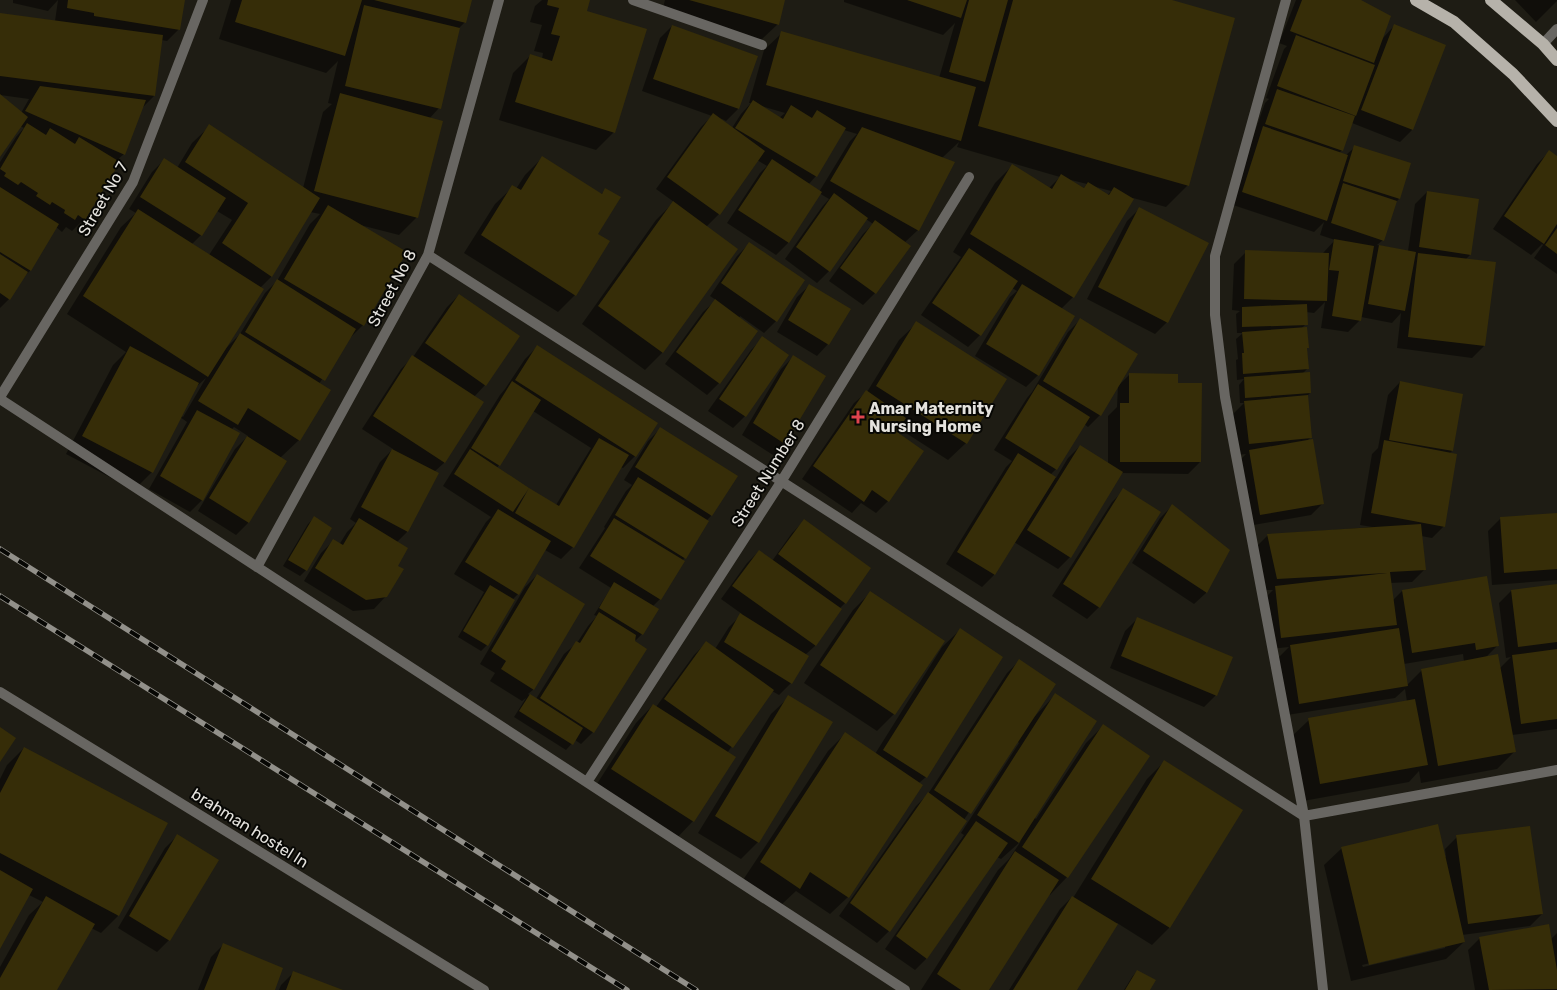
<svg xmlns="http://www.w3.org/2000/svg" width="1557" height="990" viewBox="0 0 1557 990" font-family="Rubik,sans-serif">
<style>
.shadow{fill:#0007;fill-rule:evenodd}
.building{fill:#362d08}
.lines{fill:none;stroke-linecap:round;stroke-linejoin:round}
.street{stroke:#686662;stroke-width:10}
.primary{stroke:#b6b2aa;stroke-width:12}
.rail-casing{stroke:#92908a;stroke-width:5.5}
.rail{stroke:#070704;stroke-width:4;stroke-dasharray:11;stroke-linecap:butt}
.health-dot{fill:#e0444e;stroke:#070704;stroke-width:2}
.labels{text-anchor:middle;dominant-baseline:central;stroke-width:4;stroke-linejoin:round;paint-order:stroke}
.street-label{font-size:16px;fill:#e5e3de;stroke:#070704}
.poi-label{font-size:16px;font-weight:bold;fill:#e5e3de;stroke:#070704;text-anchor:start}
</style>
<rect width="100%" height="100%" fill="#1e1c14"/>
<path class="shadow" d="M13 0H58L48 11 13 3Z
M58 0H183L179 29 167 41 161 40 154 96 141 109 124 154 116 161 118 163 84 219 72 231 66 227 62 232 56 227 30 271 23 277 9 299 0 308V162L16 137 24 128 20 126 0 155V96L21 113 29 99 0 95V14L55 21Z
M231 0H470L465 22 458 29 439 108 429 119 442 122 416 218 399 235 360 225 405 253 363 325 347 341 319 384 299 440 280 458 285 461 248 523 236 535 198 511 235 449 248 436 234 427 231 430 202 500 190 512 149 489 187 422 180 417 152 472 134 490 66 454 113 365 126 352 67 314 121 227 136 213 129 209 152 172 164 160 177 168 192 143 210 126 303 188 323 112 332 104 328 103 338 61 326 73 219 39ZM217 211 232 220 209 255 192 244 201 235ZM310 212 320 214 310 224 277 281 265 293 240 334 226 348 260 288 272 276ZM206 378 183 417 181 416 196 387Z
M542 0H587L586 12 614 132 596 150 499 120 513 73 530 56 542 59 543 53 534 51 542 25 530 22 535 6Z
M665 0H784L778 24 760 41 661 15Z
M844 0H1167L1188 185 1166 207 1133 198 1073 297 1061 309 1038 375 1026 387 975 356 1010 297 1017 291 1012 288 980 335 968 347 921 315 961 257 953 252 995 183 1012 166 1049 188 1060 177 957 147 959 142 942 158 918 230 904 243 909 246 875 293 863 305 829 281 863 234 873 224 866 219 829 271 817 283 785 259 822 207 829 199 819 193 788 243 776 255 727 223 760 173 767 166 757 160 719 214 706 227 737 249 662 353 645 370 582 324 656 220 674 202 656 189 701 127 712 116 642 91 660 38 672 26 757 56 738 109 726 121 720 118 732 128 741 114 751 103H749L764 50 782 33 939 78 955 23 943 35 844 2ZM761 106 785 113 779 118ZM844 130 857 134 850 141 819 192 808 185 816 176ZM1070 180H1071L1087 184 1084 188ZM1092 186 1111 191 1107 196Z
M1296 0H1359L1382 39 1394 26 1444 46 1412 130 1400 142 1352 123 1342 150 1339 153 1346 155 1355 147 1399 199 1394 204 1383 240 1377 245 1408 251 1415 204 1427 192 1470 255 1465 260 1484 346 1472 358 1397 348 1401 313 1392 323 1361 317 1360 320 1348 332 1321 328 1325 302 1314 313 1306 312V324L1302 328 1308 347 1306 349 1307 369 1302 374 1310 393 1307 396 1311 437 1307 441 1323 503 1311 515 1248 526 1237 463 1246 454 1237 455 1233 414 1244 403H1240L1239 385 1244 379 1237 380 1236 360 1238 359 1236 339 1243 333H1237L1236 314 1240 311 1232 310 1234 264 1246 252 1323 253 1335 240 1320 235 1324 222 1314 232 1230 204 1251 140 1253 137 1265 103 1269 99 1266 98 1284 49 1287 46 1279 43Z
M1515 0H1557V1L1536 22Z
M1549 152 1557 157V274L1534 258 1543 245 1542 244 1531 255 1493 229 1537 164Z
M542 158 600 195 606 190 596 234 575 295 558 312 464 253 495 204 513 187 516 189 525 175Z
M1139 209 1167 322 1155 334 1087 299 1127 221Z
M749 244 776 321 764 333 740 316 719 383 707 395 665 364 703 312 716 300 710 296 737 256Z
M809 286 828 344 817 356 777 332 797 297Z
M459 295 485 385 474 397 482 402 444 463 434 472 438 474 407 532 396 543V566L386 596 374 609 353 611 304 581 321 553 333 541 339 545 347 532 356 523 350 519 380 462 393 449 362 429 401 369 413 357 447 307Z
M1080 320 1119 385 1130 374 1200 462 1188 474 1121 473 1070 557 1058 569 1014 542 994 575 982 587 946 564 1006 467 1012 461 994 450 1027 398 1032 392 1068 332ZM1118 385 1117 407 1108 416V464L1080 446 1068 458 1056 478 1050 475 1056 469 1084 424 1088 427 1100 415Z
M917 323 966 443 948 460 898 428 895 432 922 451 888 501 876 513 861 503 852 513 802 479 854 403 867 392 899 340Z
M763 338 787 355 745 416 733 428 708 411 751 350Z
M537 347 635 456 623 468 620 467 573 547 561 559 545 550 519 593 512 600 487 645 481 651 458 637 484 592 454 574 486 522 491 517 443 486 500 395 505 389 525 359ZM533 411 591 448 556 505 530 490 523 496 497 468Z
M793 357 784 443 773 455 742 435 781 369Z
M1400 382 1452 451 1449 454 1444 526 1432 538 1421 536 1424 570 1412 582 1390 583 1392 601 1402 591 1497 646 1485 658 1499 669 1511 657 1506 658 1499 603 1511 591 1557 585V729L1512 735 1515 751 1497 769 1421 783 1419 771 1409 782 1303 801 1291 737 1309 720 1407 702 1405 689 1395 698 1287 715 1278 658 1289 647 1269 649 1264 599 1273 590H1266L1256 547 1268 535 1372 527 1360 525 1372 454 1378 448 1388 395ZM1463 654 1464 662 1422 670 1407 685 1404 664Z
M660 429 711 516 706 521 660 599 653 606 642 634 636 640 634 639 633 641 645 649 593 732 581 744 575 740 566 750 514 717 526 698 522 701 490 681 495 673 480 664 525 587 537 575 534 689 528 694 536 699 564 654 577 643 588 626 597 616 594 615 611 588 579 568 605 528 604 527 626 491 632 485 624 480 648 441Z
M1124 490 1099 607 1087 619 1052 596 1112 502Z
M1172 506 1229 550 1206 593 1194 604 1132 563 1160 518Z
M1557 514V580L1492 585 1488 531 1500 519Z
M314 518 306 570 300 576 283 566 308 524Z
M804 521 845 603 839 609 840 610 815 646 805 655 791 683 779 695 772 691 727 753 693 821 676 839 595 787 636 723 653 705 656 707 694 655 706 643 715 649 729 627 742 614 721 599 747 563 759 551 772 561 792 533Z
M871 592 894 714 877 731 804 683 853 610Z
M1137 619 1216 695 1204 707 1110 668 1125 631Z
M960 630 926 777 919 783 848 897 830 914 796 891 781 905 743 880 828 751 845 734 875 754 942 647Z
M1019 661 1035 716 1055 695 1034 817 1036 819 1086 743 1103 726 1067 877 1050 895 1049 894 987 990H921L998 870 1009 859 1021 841 1001 859 997 857 927 958 915 970 885 949 964 835 961 833 1019 743 1017 741 889 931 877 943 839 916 916 806 928 794 1007 673Z
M789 697 758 842 741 859 698 833 771 714Z
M24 748 118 916 101 933 91 928 56 990H0V967L29 915 43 902 29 895 0 946V779L7 765Z
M1165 761 1242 810 1169 928 1152 945 1117 923 1075 990H1009L1060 909 1072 897 1073 898 1147 779Z
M177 836 169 940 157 952 118 928 165 848Z
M1457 837 1542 914 1530 926 1462 935 1464 942 1446 959 1351 981 1324 865 1342 848 1446 857 1445 849ZM1445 946V948L1363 967 1362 965Z
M1557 933V990H1475L1468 950 1480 938 1550 940Z
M223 945 273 990H198L211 957Z
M1137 971 1149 990H1124L1132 977Z
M293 973 340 990H279L281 985Z"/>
<path class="building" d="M68 0H185L180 30 94 16V13L67 8Z
M242 0H362L345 56 235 22Z
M374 0H472L466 23Z
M548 0H590L587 11 647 29 615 133 515 102 530 54 552 61 560 36 551 34 559 8 547 5Z
M689 0H785L779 25Z
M907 0H967L961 18Z
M969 0H1008L985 82 949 72Z
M1013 0H1172L1235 18 1189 186 978 126Z
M1302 0H1361L1391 16 1374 63 1290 31Z
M364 5 460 28 441 109 345 86Z
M0 13 163 35 155 96 0 76Z
M1394 24 1446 45 1413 130 1361 110Z
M672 25 758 56 739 109 653 79Z
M781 31 976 87 961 141 766 85Z
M1296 35 1375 65 1356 116 1277 86Z
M40 86 146 100 125 155 25 111Z
M1277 89 1355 116 1343 151 1265 124Z
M340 93 443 121 418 218 314 191Z
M0 94 28 117 0 157Z
M753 100 783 119 791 105 812 118 817 110 846 128 817 177 735 128Z
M713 113 765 151 720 215 667 177Z
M27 123 46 135 50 128 75 144 79 137 120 162 85 220 78 215 75 220 64 213 65 210 52 202 50 205 36 196 38 193 21 182 18 185 4 176 6 173 0 169Z
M209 124 320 198 272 277 222 243 248 203 185 162Z
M1263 126 1348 155 1327 221 1242 192Z
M862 127 955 162 919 231 830 181Z
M1354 145 1411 163 1400 199 1343 181Z
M1549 150 1557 156V224L1544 244 1504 216Z
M542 156 602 194 605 188 621 197 598 234 610 241 576 296 481 235 512 185 521 190Z
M164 158 226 198 202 236 140 197Z
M772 159 822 192 789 243 738 210Z
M1012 164 1052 189 1061 174 1084 188 1088 182 1109 195 1114 187 1134 199 1074 298 970 234Z
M1343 183 1397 201 1384 241 1331 223Z
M0 187 59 224 31 271 0 252Z
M1427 191 1479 199 1471 255 1419 247Z
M834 193 868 218 830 272 796 247Z
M673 201 738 249 663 353 598 306Z
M328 205 407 252 364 326 284 279Z
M1139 207 1209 243 1168 323 1098 287Z
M138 209 264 289 208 377 83 296Z
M875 220 911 246 876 294 840 268Z
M1557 228V254L1545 245Z
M1334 239 1374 246 1361 321 1332 316 1339 271 1329 270Z
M749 242 805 280 777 322 721 283Z
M1379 245 1416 252 1405 311 1368 304Z
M969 248 1018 281 981 336 932 303Z
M1245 250 1329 253 1327 301 1244 299Z
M1418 253 1496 262 1485 346 1408 337Z
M0 254 28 272 10 300 0 293Z
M277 279 356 329 325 381 245 332Z
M809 284 851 309 829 345 788 320Z
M1022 284 1075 316 1039 376 986 344Z
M459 294 520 336 486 386 425 343Z
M715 299 758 331 720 384 676 352Z
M1307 304 1308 325 1242 327V307Z
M1080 318 1138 354 1101 416 1043 381Z
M916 321 1007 379 967 444 876 386Z
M1307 327 1309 348H1307L1309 369 1243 374 1242 353H1244L1242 332Z
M240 333 331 390 300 441 248 408 238 425 198 401Z
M762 336 789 355 746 417 719 399Z
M537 345 658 423 636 457 515 380Z
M130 346 199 383 153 473 82 436Z
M412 355 484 402 445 463 373 416Z
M793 355 826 376 785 444 753 423Z
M1310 372 1311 393 1245 398 1244 377Z
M1129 373 1178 374V383H1202L1201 462H1120V403H1129Z
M512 381 541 400 500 466 471 448Z
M1400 381 1463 394 1453 451 1389 440Z
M1038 384 1090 417 1057 470 1005 438Z
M866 390 906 418 897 432 924 451 889 502 872 490 864 502 813 466Z
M1308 395 1312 438 1249 444 1244 401Z
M197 410 240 433 203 501 160 476Z
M660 427 738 476 712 516 635 467Z
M247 436 287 461 249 523 209 498Z
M599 438 629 455 574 548 515 513 529 488 559 506Z
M1313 439 1324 504 1260 515 1249 450Z
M1384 440 1457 454 1445 527 1371 513Z
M1080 445 1123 472 1071 558 1027 530Z
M392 449 439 473 408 532 361 507Z
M470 449 529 488 513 512 454 474Z
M1018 453 1056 477 995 575 957 552Z
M638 477 709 521 686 559 615 515Z
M1123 488 1161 512 1100 608 1063 584Z
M1172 504 1230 550 1207 593 1143 551Z
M498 509 551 541 519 595 465 562Z
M1557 513V569L1504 573 1500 517Z
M314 516 332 528 307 571 288 560Z
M359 518 408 548 398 566 404 569 387 597 366 600 315 568 333 539 343 545Z
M614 518 685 561 661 600 590 556Z
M804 519 871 568 846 604 778 554Z
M1421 524 1426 570 1390 572 1397 625 1281 638 1275 586 1387 573 1277 579 1267 534Z
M759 550 842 609 816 646 732 586Z
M537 574 585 604 534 690 501 669 506 661 491 651Z
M1487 576 1499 646 1476 650 1475 643 1412 653 1402 590Z
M614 582 659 609 643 635 599 608Z
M1557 584V642L1518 647 1511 590Z
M490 585 515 600 488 646 463 631Z
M870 591 945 641 895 715 820 665Z
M599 612 636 635 635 641 647 649 594 733 540 698 576 641 580 643Z
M740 613 809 656 792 684 724 642Z
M1137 617 1233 657 1217 696 1121 656Z
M960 628 1003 657 927 778 883 750Z
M1399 628 1408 686 1299 704 1290 645Z
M706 641 774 690 733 748 664 699Z
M1557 649V719L1521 724 1512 655Z
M1498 654 1516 752 1438 766 1421 669Z
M1019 659 1056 684 971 814 934 790Z
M1055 693 1097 721 1019 843 977 815Z
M530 694 583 728 573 745 519 711Z
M788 695 833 722 759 843 715 816Z
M1415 699 1428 765 1320 784 1308 718Z
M653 704 736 757 694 822 611 769Z
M1103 724 1150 756 1068 878 1022 847Z
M0 727 16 738 0 762Z
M845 732 923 785 849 898 810 872 800 889 760 862Z
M24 747 168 823 119 916 0 853V793Z
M1164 760 1243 810 1170 928 1091 879Z
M928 792 967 821 890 932 850 903Z
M976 821 1008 843 927 959 896 936Z
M1438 824 1465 942 1369 965 1341 847Z
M1530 826 1543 914 1468 924 1456 835Z
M177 834 219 860 170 941 129 916Z
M1015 851 1059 880 989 990H961L937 974Z
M0 870 33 889 0 949Z
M46 896 95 924 57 990H0V978Z
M1072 896 1118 924 1077 990H1013Z
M1549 924 1557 970V989L1489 990 1479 937Z
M223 943 283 968 275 990H204Z
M1137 970 1156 980 1150 990H1125Z
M293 971 343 990H286Z"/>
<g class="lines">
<path class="street" d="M633 0 762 45
M1286 0 1215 256V315L1225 397 1304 816 1323 990
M1543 44 1557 29
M428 255 1304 816 1557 770
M0 397 133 182 203 0
M0 399 905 990
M257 567 428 255 499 0
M0 692 484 990
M587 782 781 482 969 177"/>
<path class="primary" d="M1416 0 1454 22 1513 74 1557 121
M1491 0 1543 44 1557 60"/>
<defs>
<path id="rail" d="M0 549 696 990
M0 596 627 990"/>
</defs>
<use href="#rail" class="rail-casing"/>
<use href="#rail" class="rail"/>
</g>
<path class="health-dot" d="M855.5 409.5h5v5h5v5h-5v5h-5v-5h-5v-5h5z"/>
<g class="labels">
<g class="street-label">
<text transform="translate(103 199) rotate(-60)">Street No 7</text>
<text transform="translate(392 288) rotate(-62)">Street No 8</text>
<text transform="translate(768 473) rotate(-58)">Street Number 8</text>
<text transform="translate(250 828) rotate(32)">brahman hostel ln</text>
</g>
<g class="poi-label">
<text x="869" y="408">Amar Maternity<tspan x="869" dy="18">Nursing Home</tspan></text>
</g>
</g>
</svg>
